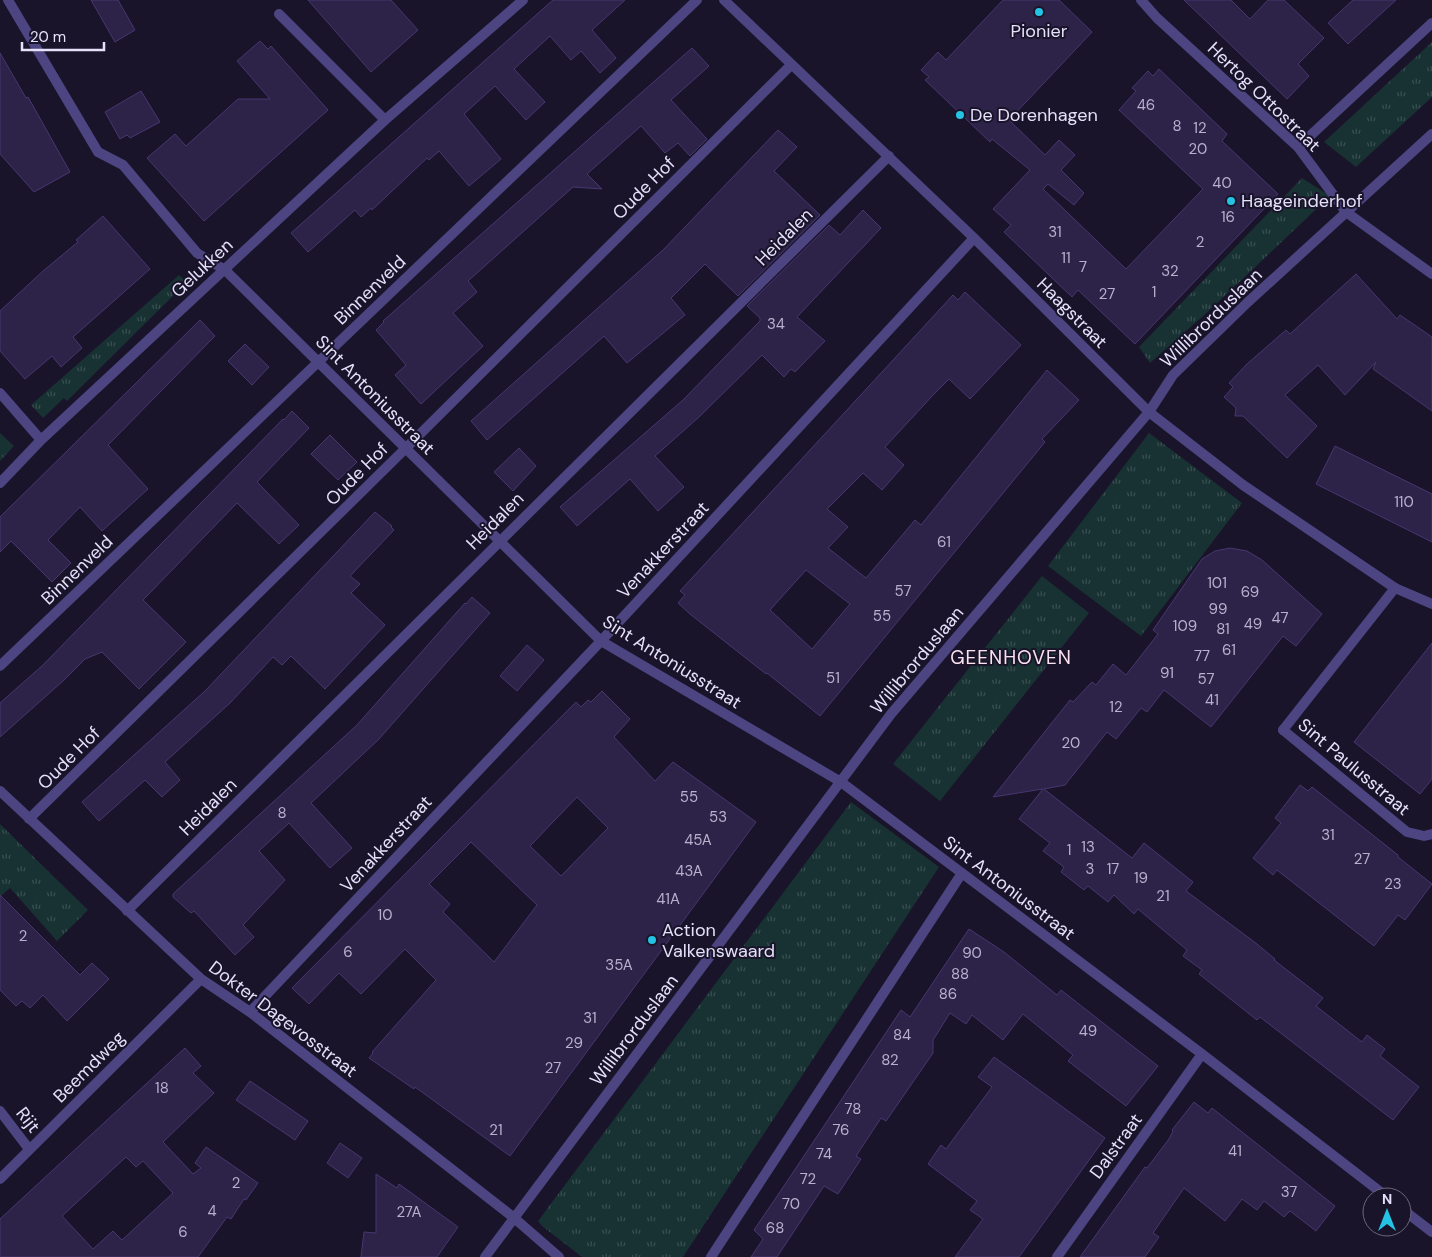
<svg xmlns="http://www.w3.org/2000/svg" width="1432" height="1257" font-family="'DM Sans',sans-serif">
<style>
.grass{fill:url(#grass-tufts)}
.building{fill:#2d2348;stroke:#473771;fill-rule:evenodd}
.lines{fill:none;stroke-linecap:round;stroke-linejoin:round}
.service{stroke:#4c4582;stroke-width:10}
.pedestrian{stroke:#4c4582;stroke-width:10}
.minor{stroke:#4c4582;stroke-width:10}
.poi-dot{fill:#24c3e4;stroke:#191429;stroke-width:2}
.labels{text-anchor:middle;stroke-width:4;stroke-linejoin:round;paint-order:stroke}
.number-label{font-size:15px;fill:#b7b1ce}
.poi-label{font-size:18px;fill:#e5e0fb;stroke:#191429;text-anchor:start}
.street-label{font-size:18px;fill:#e5e0fb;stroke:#191429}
.neighbourhood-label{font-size:19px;letter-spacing:1px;fill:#fbe2f0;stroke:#191429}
</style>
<defs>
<pattern id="grass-tufts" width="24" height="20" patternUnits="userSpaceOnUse" patternTransform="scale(1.25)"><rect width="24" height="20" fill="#183132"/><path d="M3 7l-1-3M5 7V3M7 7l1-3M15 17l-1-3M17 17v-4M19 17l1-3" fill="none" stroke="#394f51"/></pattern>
</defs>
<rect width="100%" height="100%" fill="#191429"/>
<path class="grass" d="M1432 42V97L1356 167 1324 142Z
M1302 178 1330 196 1212 308 1150 363 1139 347Z
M179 275 187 282 67 401 64 398 43 418 31 405Z
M0 433 14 446 0 461Z
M1149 433 1242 503 1141 636 1048 566Z
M1042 576 1089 613 940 801 893 764Z
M851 802 939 867 683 1257H582L542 1226 538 1221Z
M0 824 88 910 57 941 10 888 0 897Z"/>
<path class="building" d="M91 0H118L135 30 115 42Z
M308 0H391L418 30 371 72Z
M553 0H625L592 30 616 58 600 73 581 51 571 60 550 36 514 69 545 102 526 120 495 86 464 114 501 159 469 186 439 151 429 160 427 158 372 210 371 208 361 217 355 210 308 252 291 233Z
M1003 0H1059L1092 32 1009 120 1045 155 1059 140 1075 155 1061 170 1084 193 1074 205 1048 184 1043 189 1126 269 1203 189 1119 110 1136 91 1132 88 1148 71 1153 76 1159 69 1227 134 1222 141 1278 194 1135 344 1078 290 1072 297 1004 232 1011 225 993 209 1030 170 992 139 990 142 925 80 929 77 921 70 938 52 946 60Z
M1184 0H1231L1250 19 1268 0H1284L1324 38 1298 64 1309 76 1287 99Z
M1353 0H1396L1348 44 1328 23Z
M260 41 268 49 271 46 328 110 204 221 147 158 175 134 186 146 238 99H270L237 61Z
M692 48 709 66 671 100 707 139 690 156 678 143 665 153 641 126 587 174 602 189 573 187 468 281 477 292 453 313 483 346 421 404 395 375 406 365 376 330 384 322 383 321Z
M0 53 26 98 28 97 70 172 34 192 0 154Z
M141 91 160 122 130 138 127 135 120 139 105 112Z
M778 130 797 147 774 171 820 215 738 296 705 264 671 298 685 315 627 363 604 336 487 440 471 421 663 250Z
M863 210 881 228 797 317 825 341 795 372 791 369 784 377 762 355 699 417 655 456 684 487 658 511 630 479 577 526 560 507 683 400 760 321V318L747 306 829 225 840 235Z
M103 216 150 269 73 337 82 348 61 367 52 356 25 379 0 351V311L43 271 78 242 76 240Z
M1356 274 1397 319 1400 315 1432 337V411L1373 369 1376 362 1345 395 1318 365 1285 395 1317 426 1287 458 1243 416H1235L1236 408 1224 397 1233 387 1229 383 1247 364 1286 330 1290 334Z
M965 292 1021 345 970 399 949 379 934 394 885 447 904 465 882 490 863 473 827 509 848 527 828 548 866 578 915 520 921 525 1047 370 1079 400 1042 439 1045 442 820 716 767 673 766 674 690 614 678 603 685 595 680 591 953 295 958 300ZM806 570 850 604 812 649 770 610Z
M200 320 215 336 108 445 148 489 102 531 80 507 48 540 71 563 52 582 11 541 0 552V517Z
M245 344 269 367 252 385 228 361Z
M292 411 309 428 257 482 299 525 279 544 237 503 143 600 186 642 139 689 102 652 85 659 63 681 0 737V703L43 665 283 419 284 420Z
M330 435 357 462 338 480 311 454Z
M1335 446 1432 494V542L1316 484Z
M519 448 536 466 513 491 494 472Z
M375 512 392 526 391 527 394 530 350 576 360 584 351 593 385 625 325 689 291 656 282 665 273 657 230 703 165 762 180 780 162 797 145 780 99 821 82 802 205 691Z
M1230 548 1247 551 1262 560 1322 614 1296 646 1283 636 1211 727 1164 690 1147 712 1141 708 1116 739 1107 732 1065 785 1044 789 1132 858 1144 843 1193 882 1186 891 1257 944 1275 959 1274 960 1323 998 1316 1006 1362 1042 1367 1035 1385 1049 1380 1056 1419 1087 1393 1120 1260 1017 1257 1020 1199 974 1202 970 1183 956 1187 950 1138 909 1134 914 1114 895 1108 902 1088 886 1084 890 1061 872 1064 867 1043 851 1050 843 1019 819 1043 789 993 797 1070 700 1073 702 1092 682 1096 685 1113 664 1126 675 1158 634 1153 630 1202 559 1215 551Z
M472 597 490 613 379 739 311 803 352 848 330 868 289 823 259 851 285 880 243 925 254 937 235 955 194 911 191 913 173 897V894L357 725 465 603 466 604Z
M1432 643V779L1420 794 1354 742Z
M527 645 544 660 517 691 500 676Z
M602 691 630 719 614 737 655 781 673 762 756 822 510 1156 415 1087 414 1089 369 1058 373 1053 372 1052 436 980 405 949 361 994 339 973 309 1004 292 988 576 702 581 707 588 700 591 702ZM577 797 608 828 561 876 530 846ZM471 842 537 905 494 962 443 912 450 904 429 884Z
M1300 785 1308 791 1312 787 1398 855V857L1432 884 1405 920 1398 915 1374 946 1277 870 1273 875 1253 858 1281 823 1275 818Z
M0 895 80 975 92 963 109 979 67 1021 43 995 30 1008 22 1001 16 1006 0 990Z
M969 929 1004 952 1057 995 1061 990 1158 1066 1126 1106 1068 1061 1073 1055 1023 1014 1003 1040 972 1015 966 1024 950 1013 933 1040V1053L886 1121 881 1118 856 1156 861 1159 838 1194 824 1186 777 1257H751L763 1239 754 1230 788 1180 901 1010 910 1017Z
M185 1048 201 1066 193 1073 214 1093 163 1142 193 1174 201 1168 195 1163 206 1147 258 1183 246 1200 244 1199 231 1219 227 1217 198 1257H0V1219ZM126 1157 136 1167 143 1161 173 1193 122 1240 113 1231 93 1249 62 1216Z
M994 1057 1105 1138 1019 1257H955L983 1219 970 1210 977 1201 928 1164 941 1145 946 1149 992 1087 978 1077Z
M250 1081 308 1121 295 1140 236 1100Z
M1194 1102 1208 1113 1212 1108 1335 1206 1316 1231 1290 1211 1284 1217 1264 1201 1257 1210 1242 1199 1225 1221 1184 1188 1153 1233 1159 1237 1145 1257H1080L1145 1167 1147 1168 1169 1139 1173 1131 1172 1130Z
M340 1143 362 1158 348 1178 327 1163Z
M376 1174 397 1188 399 1184 458 1227 437 1257H361L364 1232 376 1233Z"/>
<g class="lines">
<path class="service" d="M1283 730 1395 588"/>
<path class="pedestrian" d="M8 0 98 152"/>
<path class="minor" d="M724 0 974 238 1149 412 1243 485 1395 588 1432 604
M1141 0 1157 18 1298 147 1346 212 1432 274
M279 14 385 120
M1298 147 1432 23
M98 152 123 165 197 253 225 270 601 641 841 782 1202 1054 1387 1197
M0 393 41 440
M0 483 41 440 385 120 523 0
M0 666 697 0
M1283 730 1407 832 1424 836 1432 834
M0 791 201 979 250 1012 513 1217 559 1257
M29 819 406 448 791 65
M127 911 889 156
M250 1012 601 641 974 238
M0 1111 29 1149
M0 1179 201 979
M1402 1209 1432 1232
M485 1257 891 714 1149 412 1173 375 1248 302 1432 134
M711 1257 962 873
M1057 1257 1202 1054"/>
</g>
<g class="poi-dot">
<circle cx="1039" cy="12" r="5"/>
<circle cx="960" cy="115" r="5"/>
<circle cx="1231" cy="201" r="5"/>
<circle cx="652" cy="940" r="5"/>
</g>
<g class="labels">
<g class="number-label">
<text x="1146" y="110">46</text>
<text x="1177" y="131">8</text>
<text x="1200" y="133">12</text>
<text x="1198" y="154">20</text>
<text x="1222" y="188">40</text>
<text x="1228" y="222">16</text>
<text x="1055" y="237">31</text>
<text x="1200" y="247">2</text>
<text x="1066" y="263">11</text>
<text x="1083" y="272">7</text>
<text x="1170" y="276">32</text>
<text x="1154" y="297">1</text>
<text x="1107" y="299">27</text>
<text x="776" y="329">34</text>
<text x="1404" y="507">110</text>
<text x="944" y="547">61</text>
<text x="1217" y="588">101</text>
<text x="903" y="596">57</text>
<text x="1250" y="597">69</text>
<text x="1218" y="614">99</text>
<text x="882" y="621">55</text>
<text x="1280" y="623">47</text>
<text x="1253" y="629">49</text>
<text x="1185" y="631">109</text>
<text x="1223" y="634">81</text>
<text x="1229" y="655">61</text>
<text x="1202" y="661">77</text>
<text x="1167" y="678">91</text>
<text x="833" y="683">51</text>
<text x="1206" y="684">57</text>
<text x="1212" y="705">41</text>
<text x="1116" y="712">12</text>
<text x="1071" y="748">20</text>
<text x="689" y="802">55</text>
<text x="282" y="818">8</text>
<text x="718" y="822">53</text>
<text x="1328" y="840">31</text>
<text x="698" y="845">45A</text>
<text x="1088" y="852">13</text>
<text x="1069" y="855">1</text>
<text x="1362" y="864">27</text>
<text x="1090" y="874">3</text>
<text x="1113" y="874">17</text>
<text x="689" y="876">43A</text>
<text x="1141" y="883">19</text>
<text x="1393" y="889">23</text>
<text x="1163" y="901">21</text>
<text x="668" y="904">41A</text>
<text x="385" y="920">10</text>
<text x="23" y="941">2</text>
<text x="348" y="957">6</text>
<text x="972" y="958">90</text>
<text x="619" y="970">35A</text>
<text x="960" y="979">88</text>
<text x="948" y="999">86</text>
<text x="590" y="1023">31</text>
<text x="1088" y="1036">49</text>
<text x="902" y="1040">84</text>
<text x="574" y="1048">29</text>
<text x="890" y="1065">82</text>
<text x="553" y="1073">27</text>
<text x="162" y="1093">18</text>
<text x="853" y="1114">78</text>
<text x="496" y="1135">21</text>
<text x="841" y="1135">76</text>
<text x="1235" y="1156">41</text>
<text x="824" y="1159">74</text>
<text x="808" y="1184">72</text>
<text x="236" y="1188">2</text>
<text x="1289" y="1197">37</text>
<text x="791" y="1209">70</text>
<text x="212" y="1216">4</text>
<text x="409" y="1217">27A</text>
<text x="775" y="1233">68</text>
<text x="183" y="1237">6</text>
</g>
<g class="poi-label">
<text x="1039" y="37" text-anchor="middle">Pionier</text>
<text x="970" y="121">De Dorenhagen</text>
<text x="1241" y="207">Haageinderhof</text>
<text x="662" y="936">Action<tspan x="662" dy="21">Valkenswaard</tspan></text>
</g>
<g class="street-label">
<text transform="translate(1264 97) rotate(44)" y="6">Hertog Ottostraat</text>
<text transform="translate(644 188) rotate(-45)" y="6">Oude Hof</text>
<text transform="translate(784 237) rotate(-45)" y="6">Heidalen</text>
<text transform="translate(202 268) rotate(-43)" y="6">Gelukken</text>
<text transform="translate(370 290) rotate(-44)" y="6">Binnenveld</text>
<text transform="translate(1072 313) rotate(45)" y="6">Haagstraat</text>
<text transform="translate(1211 318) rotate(-44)" y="6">Willibrorduslaan</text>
<text transform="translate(375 395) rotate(45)" y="6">Sint Antoniusstraat</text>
<text transform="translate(357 474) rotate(-45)" y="6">Oude Hof</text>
<text transform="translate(495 521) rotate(-45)" y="6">Heidalen</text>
<text transform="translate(663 550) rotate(-47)" y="6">Venakkerstraat</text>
<text transform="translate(77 570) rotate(-44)" y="6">Binnenveld</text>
<text transform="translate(917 660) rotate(-50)" y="6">Willibrorduslaan</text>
<text transform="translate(672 662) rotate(32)" y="6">Sint Antoniusstraat</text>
<text transform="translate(69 758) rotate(-45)" y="6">Oude Hof</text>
<text transform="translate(1354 767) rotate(40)" y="6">Sint Paulusstraat</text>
<text transform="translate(208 807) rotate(-45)" y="6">Heidalen</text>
<text transform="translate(386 844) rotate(-47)" y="6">Venakkerstraat</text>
<text transform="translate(1009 888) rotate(37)" y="6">Sint Antoniusstraat</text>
<text transform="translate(283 1019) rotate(37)" y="6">Dokter Dagevosstraat</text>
<text transform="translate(634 1030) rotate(-53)" y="6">Willibrorduslaan</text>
<text transform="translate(89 1067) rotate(-45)" y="6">Beemdweg</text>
<text transform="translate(28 1120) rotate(52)" y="6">Rijt</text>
<text transform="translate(1116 1146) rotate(-54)" y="6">Dalstraat</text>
</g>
<g class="neighbourhood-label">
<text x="1011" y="664">GEENHOVEN</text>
</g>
</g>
<g transform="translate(1387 1212)"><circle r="24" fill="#191429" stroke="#6b667d"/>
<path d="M0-4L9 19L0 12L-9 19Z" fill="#24c3e4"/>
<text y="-8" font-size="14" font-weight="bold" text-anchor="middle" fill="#e5e0fb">N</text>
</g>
<path d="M22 42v8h82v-8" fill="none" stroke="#e5e0fb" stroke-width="2.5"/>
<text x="30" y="42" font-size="15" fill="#e5e0fb" stroke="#191429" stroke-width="4" paint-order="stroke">20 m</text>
</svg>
